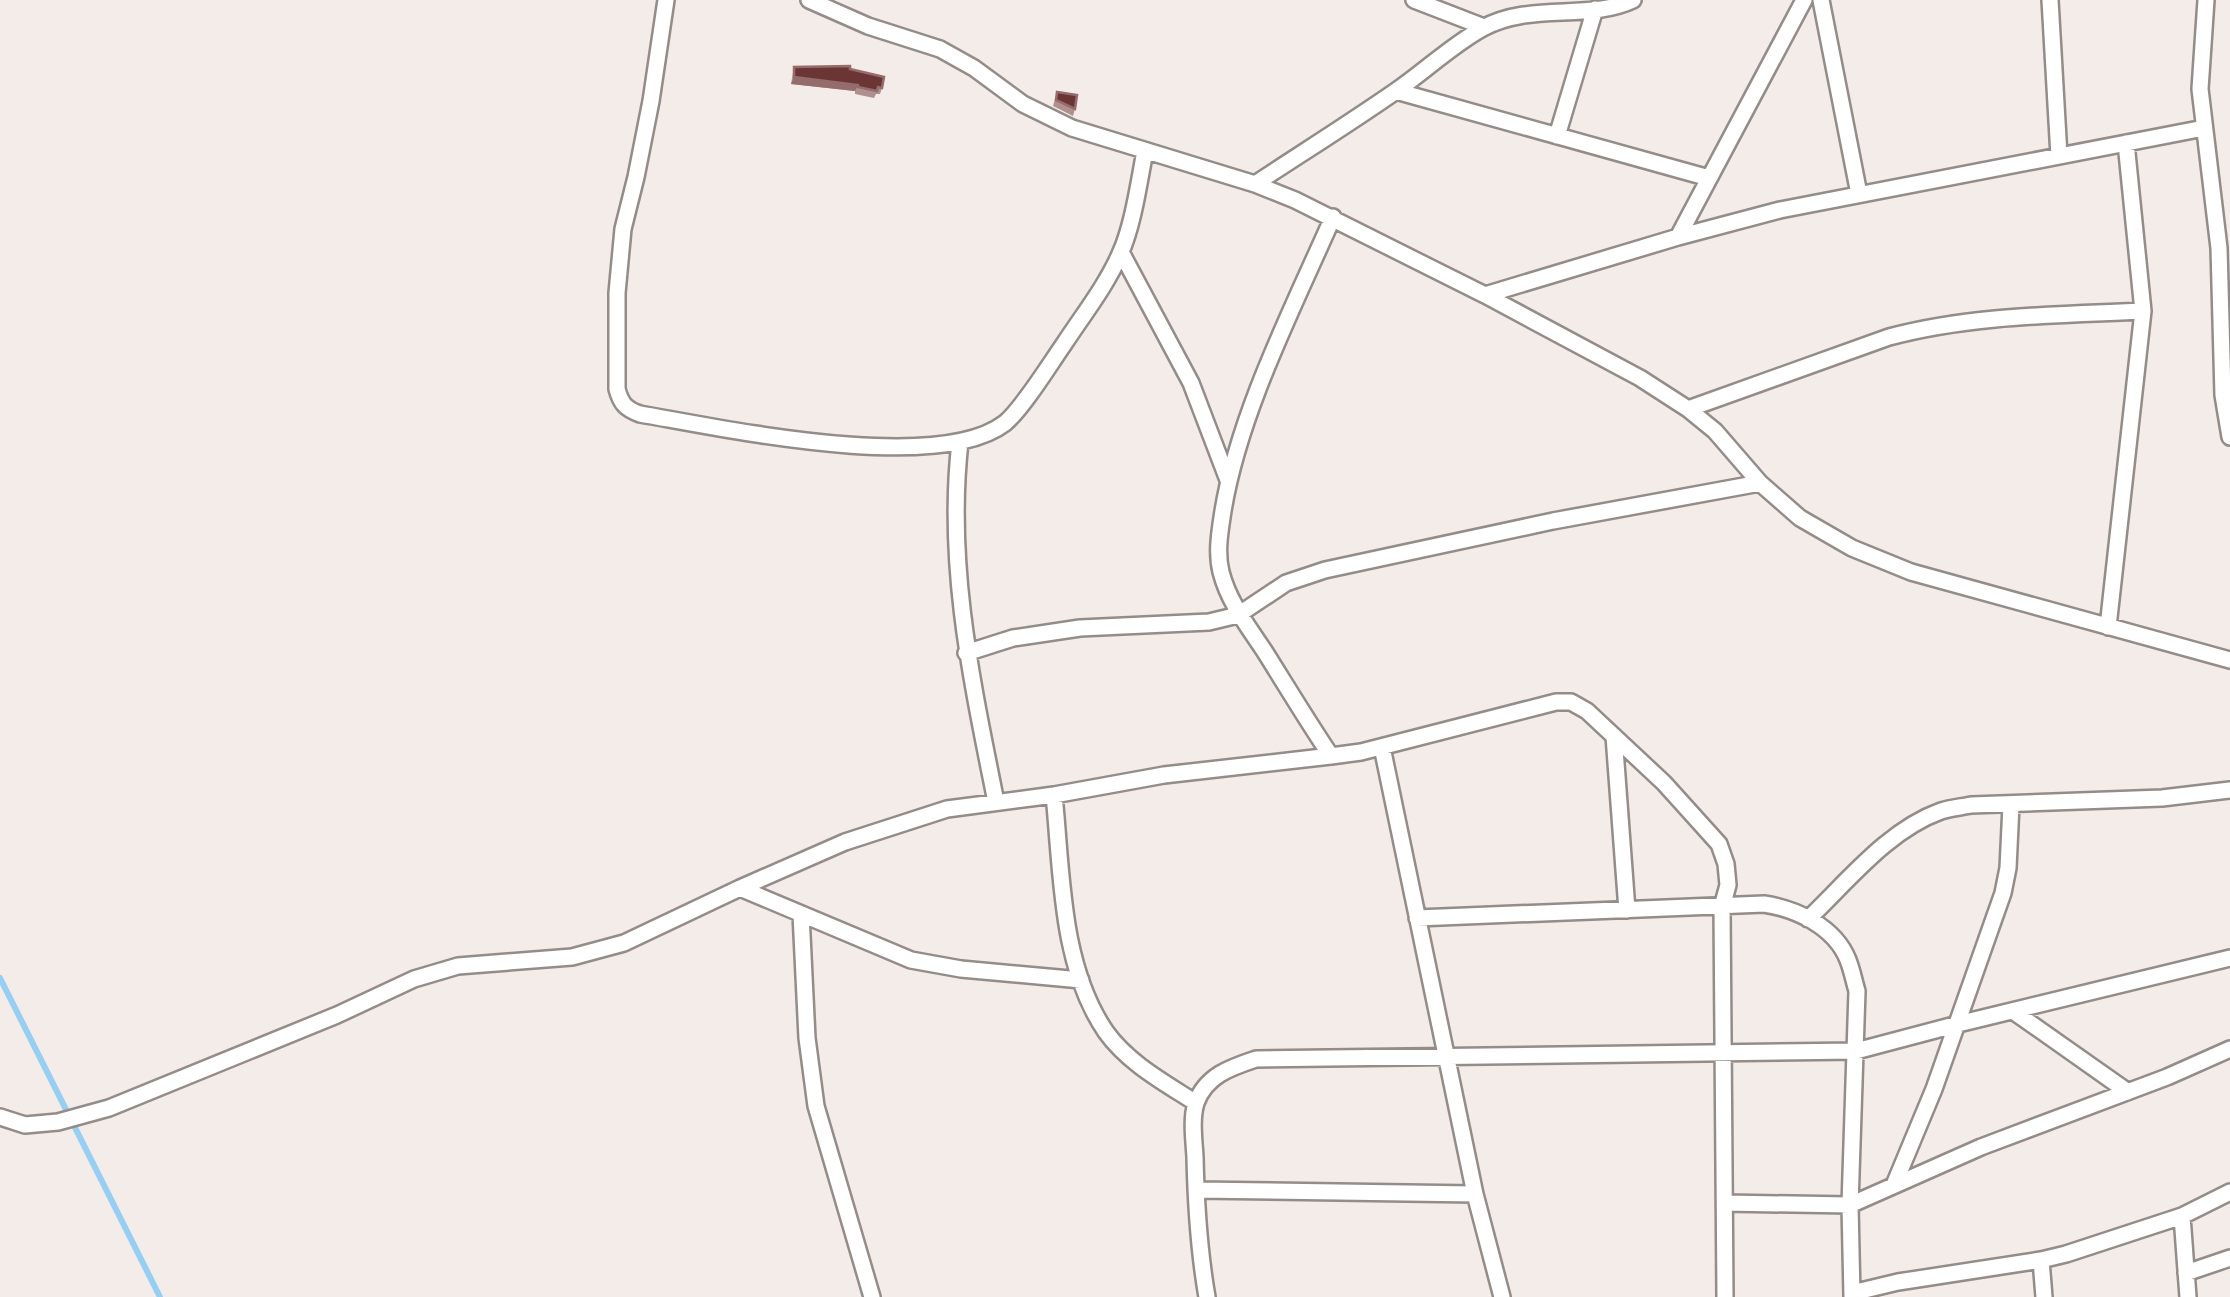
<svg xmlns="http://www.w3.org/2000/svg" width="2230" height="1297" font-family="Lato,sans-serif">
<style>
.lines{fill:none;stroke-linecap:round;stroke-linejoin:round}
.stream{stroke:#96cef4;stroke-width:6}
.street-casing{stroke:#938c89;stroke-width:20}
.street{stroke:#fff;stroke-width:15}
.wall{fill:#b0908e}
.shaded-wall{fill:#946c6b}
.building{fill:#6c3535;stroke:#946c6b;stroke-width:2.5}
</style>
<rect width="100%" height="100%" fill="#f3ece8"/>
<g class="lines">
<path class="stream" d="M0 978 160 1297"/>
<g class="street-casing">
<path id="street" d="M666 0 651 101 636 177 623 229 617 293V389C621 404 626 409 640 414 722 428 938 475 1005 423 1023 408 1050 364 1064 344 1083 315 1106 286 1120 254 1133 226 1139 182 1145 151
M809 0 868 26 940 49 974 68 1023 104 1072 128 1255 184 1295 200 1485 295 1640 378 1688 409 1715 431 1760 483 1800 518 1852 548 1911 572 2230 660
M1414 0 1484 27
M1821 0 1859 194
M2050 0 2059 156
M2206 0 2200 89 2219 248 2223 395 2230 437
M1396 91 1709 178
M1557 136 1595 9
M1255 184C1302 153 1350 123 1396 91 1425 71 1452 45 1483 28 1530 2 1589 21 1633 0
M1333 217C1293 308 1239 413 1223 511 1220 531 1216 552 1221 572 1229 603 1248 626 1265 652 1287 687 1308 722 1331 756L1361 752 1556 702H1571L1587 711 1664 783 1719 844 1726 864 1728 885 1722 907C1722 1037 1725 1167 1725 1297
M1678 237 1804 0
M1121 252 1191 383 1228 480
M1485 295 1678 237 1780 210 2204 128
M1688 409 1889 337C1971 315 2058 315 2143 311
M960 442C946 565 972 682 996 802
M2108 627 2143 311 2126 143
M966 653 1013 638 1080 628 1209 622 1238 615 1286 583 1325 570 1553 521 1760 483
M1614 736 1627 910
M1382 747 1475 1194 1502 1297
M1054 795C1062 872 1060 965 1106 1032 1128 1063 1165 1083 1196 1103
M740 888 911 960 961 969 1081 980
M801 914 807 1038 816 1106 872 1297
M1417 918 1764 904C1797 909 1835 927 1848 960 1852 970 1854 981 1857 991L1850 1205 1852 1297
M1808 919C1848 881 1888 830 1941 811 1950 808 1961 807 1971 805L2162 798 2230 790
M2013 1011 2128 1092
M0 1117 25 1125 58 1122 109 1108 337 1015 414 979 458 966 572 957 624 943 740 888 845 842 947 809 1054 795 1164 775 1331 756
M1894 1185 1934 1089 2003 893 2008 868 2011 805
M1196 1190 1475 1194
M1725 1203 1850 1205 1981 1147 2167 1077 2230 1049
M2182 1216 2188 1297
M2041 1260 2044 1297
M2186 1273 2230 1258
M1852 1293 1898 1282 2041 1260 2066 1254 2182 1216 2230 1192
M1207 1297C1199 1251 1196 1204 1195 1157 1194 1140 1191 1119 1196 1103 1206 1075 1232 1067 1256 1059L1856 1051 1958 1024 2230 958"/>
</g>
<use href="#street" class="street"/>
</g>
<path class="wall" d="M794 67 850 69 882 88 880 94H876L874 98 855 94V91L791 84Z
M1057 92 1075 109 1073 116 1053 106Z"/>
<path class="shaded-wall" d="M794 77 858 85 855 91 791 84Z"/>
<path class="building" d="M850 66V69L884 77 882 88 878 87 877 91 858 87V85L794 77V67Z
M1057 92 1077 95 1075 109 1056 100Z"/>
</svg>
